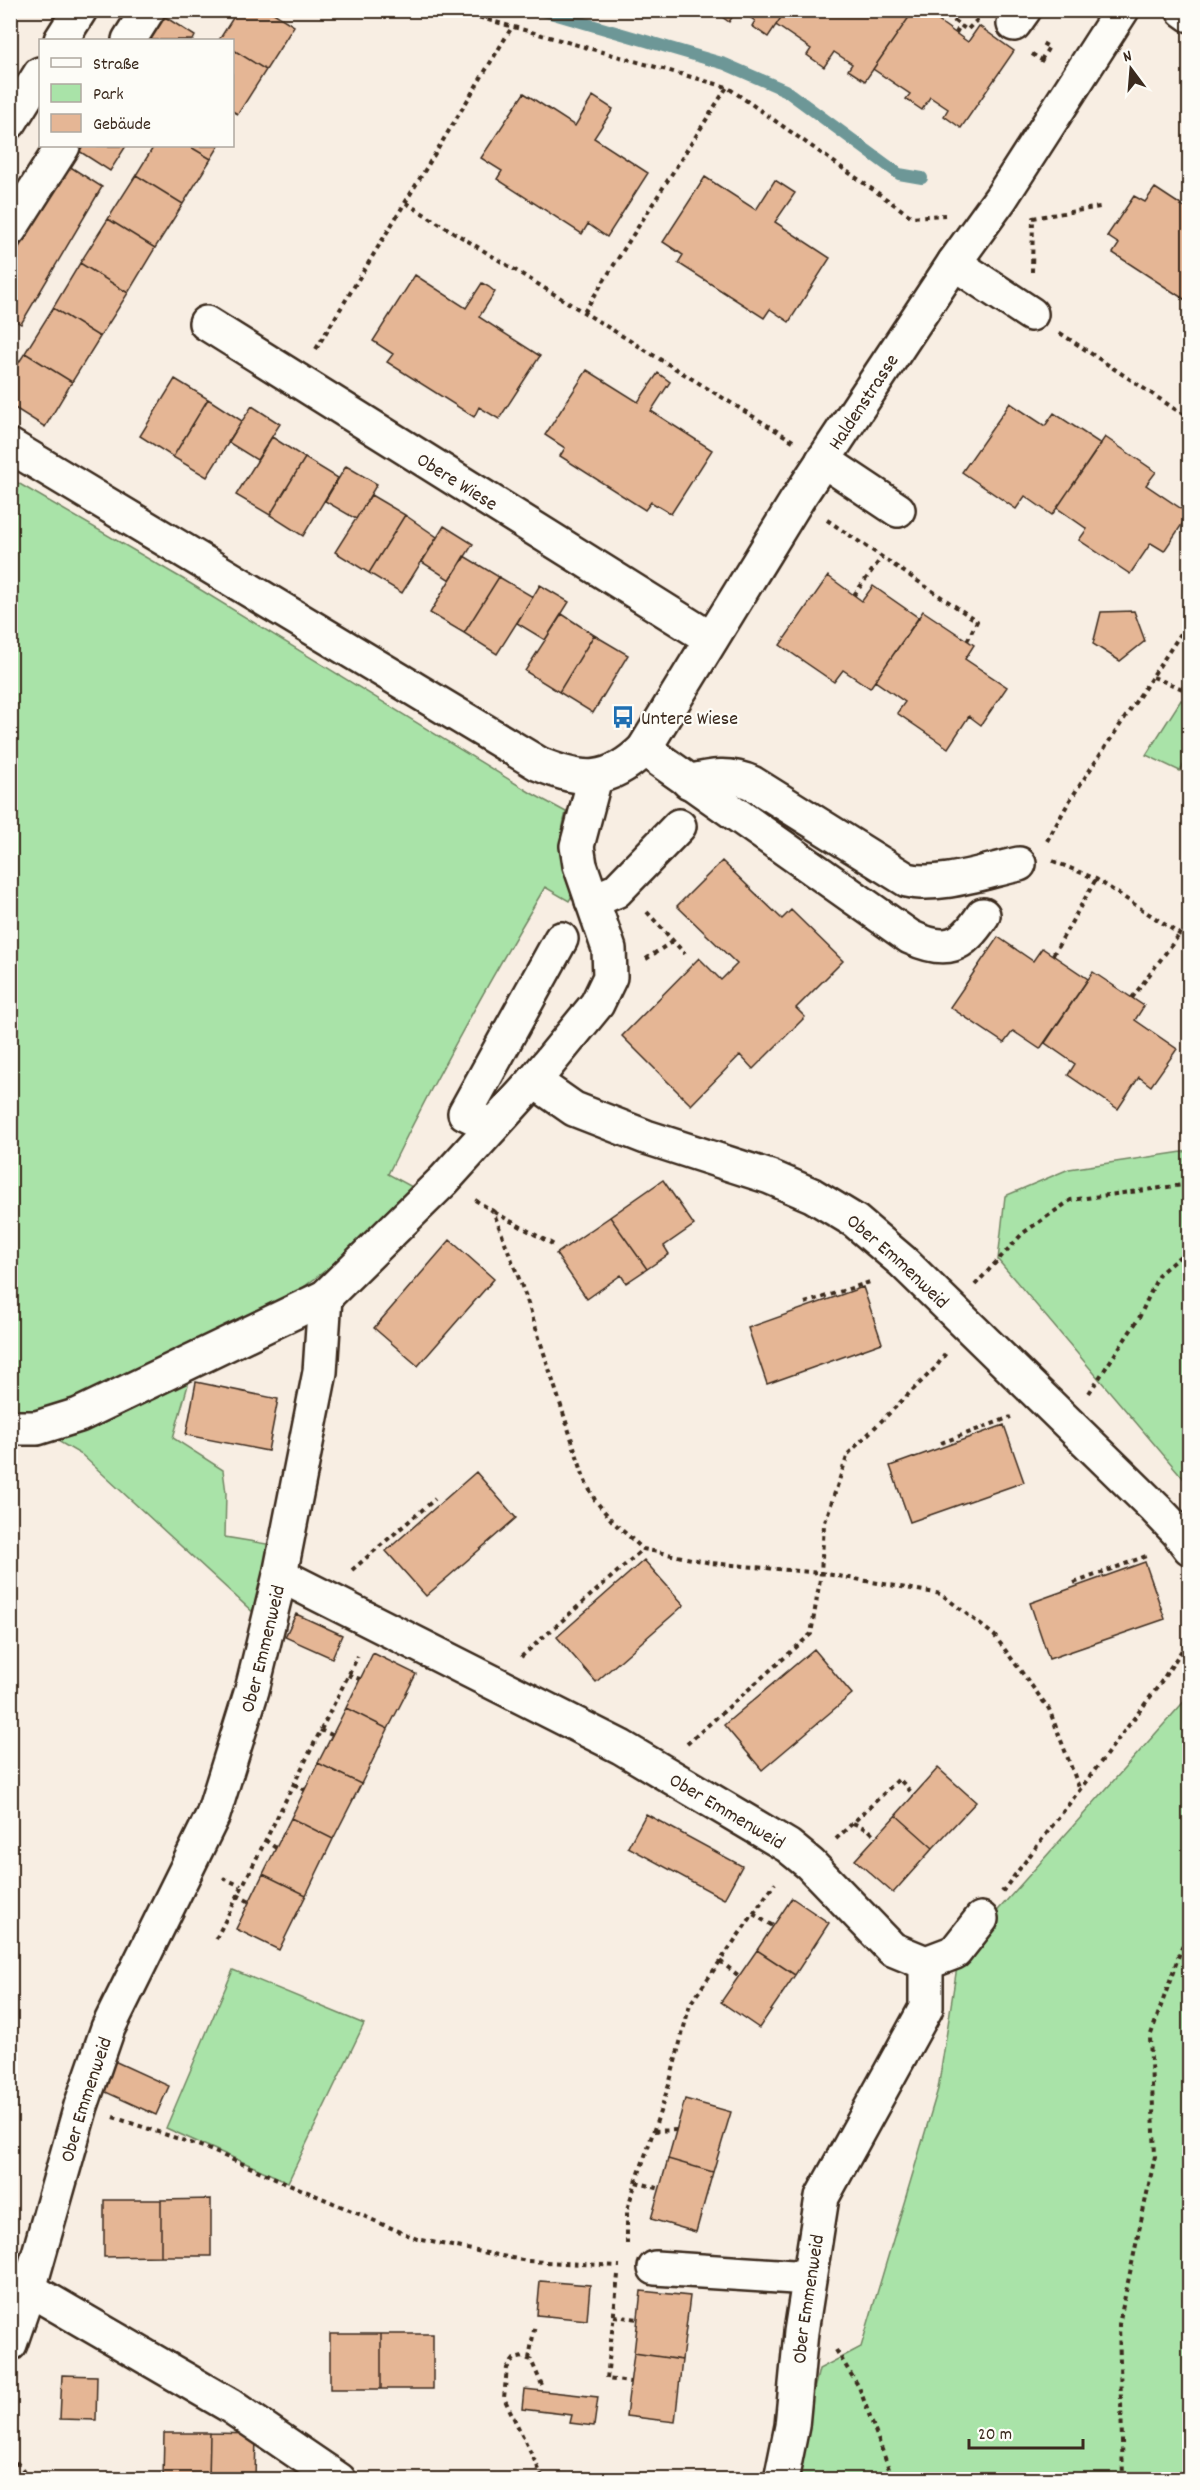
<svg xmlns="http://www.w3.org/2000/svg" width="1200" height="2490" font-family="Dekko,sans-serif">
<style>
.green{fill:#a9e3a8;stroke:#728663;stroke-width:1.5}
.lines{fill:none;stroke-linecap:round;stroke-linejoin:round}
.stream{stroke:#6d9797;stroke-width:12}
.building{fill:#e5b695;stroke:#3b2a1e;stroke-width:1.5}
.minor-casing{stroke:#3b2a1e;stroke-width:38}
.path{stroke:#3b2a1e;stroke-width:4;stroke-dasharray:4.5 4.5;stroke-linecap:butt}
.minor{stroke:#fdfcf7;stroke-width:33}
.labels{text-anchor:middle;stroke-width:4.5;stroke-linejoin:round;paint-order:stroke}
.street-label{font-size:20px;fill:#3b2a1e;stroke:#fdfcf7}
.poi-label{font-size:20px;fill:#3b2a1e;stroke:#fdfcf7;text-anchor:start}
</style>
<rect width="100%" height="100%" fill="#f8eee3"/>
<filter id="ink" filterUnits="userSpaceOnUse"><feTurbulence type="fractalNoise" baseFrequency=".0167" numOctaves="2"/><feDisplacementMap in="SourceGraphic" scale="12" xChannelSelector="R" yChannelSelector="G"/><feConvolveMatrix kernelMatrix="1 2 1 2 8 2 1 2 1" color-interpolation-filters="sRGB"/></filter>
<g filter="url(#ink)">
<path class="green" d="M11 479 183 579 531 793 566 812C557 846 561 864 572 896L569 901 545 887C489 981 436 1076 388 1174L414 1188V1192L326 1270 288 1299 219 1329 59 1414 11 1417Z
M1181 700 1189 705V756L1180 771 1146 755Z
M1189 1151H1190L1189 1485 998 1260 1005 1196 1069 1169Z
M193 1367 173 1438 223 1470 226 1493 225 1537 273 1545 256 1615 82 1455 51 1437Z
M1189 1696V2479L792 2480 819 2369 861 2347 938 2089 959 1954Z
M233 1970 364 2024 288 2182 166 2128Z"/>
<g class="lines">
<path class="stream" d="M540 10 725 64 785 90 899 174 922 178"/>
</g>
<path class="building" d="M238 10H269L294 26 266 70 232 49V40H219Z
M720 10H737L729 22 718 14Z
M740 10H786L768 37 752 26 755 21Z
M786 10H914L865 81 848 70 852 64 834 52 824 67 807 55 811 49 776 25Z
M914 10H923L968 42 979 26 1014 51 961 128 944 116 948 109 930 97 922 110 906 99 910 94 873 69Z
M162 15 195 36 193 40H146Z
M232 49 266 70 238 114 232 111Z
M524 93 575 126 593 96 613 109 594 138 648 173 607 237 588 224 582 234 497 179 502 171 481 158Z
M83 146H126L110 171 79 151Z
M154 146H189L211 159 183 204 136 175Z
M189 146H219L211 159Z
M69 166 102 187 21 324 10 318V262Z
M136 175 183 204 155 248 108 219Z
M705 177 756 210 775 180 795 193 775 222 830 258 789 322 770 309 764 318 678 263 683 255 663 242Z
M1155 188 1190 211V303L1113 253 1119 244 1107 236 1134 196 1145 202Z
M108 219 155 248 128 293 80 263Z
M80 263 128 293 100 337 53 308Z
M415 275 466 308 482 283 489 287 495 292 479 317 540 356 499 419 479 407 474 417 387 362 393 354 373 341Z
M53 308 100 337 72 382 25 353Z
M25 353 72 382 45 427 10 405V376Z
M587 370 638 402 658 373 670 382 651 411 712 450 671 514 651 502 645 510 560 456 565 448 545 435Z
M175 379 208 399 173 457 140 436Z
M208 399 242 421 207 477 173 457Z
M1010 403 1045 426 1054 413 1101 444 1052 515 1025 496 1016 509 962 472Z
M252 406 280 424 257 460 228 442Z
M272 437 305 458 270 515 236 495Z
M1105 437 1156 472 1146 485 1189 514 1164 551 1151 543 1130 574 1079 540 1087 529 1057 508Z
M305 458 338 478 303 536 270 515Z
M346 466 377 484 356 519 325 501Z
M371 495 405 515 369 573 335 552Z
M405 515 437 537 402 593 369 573Z
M444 526 473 544 450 580 422 562Z
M464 556 499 577 464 633 430 613Z
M828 576 862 601 873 586 919 618 870 688 843 670 834 682 780 645Z
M499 577 533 597 497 654 464 633Z
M540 585 569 602 545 640 517 623Z
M923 611 974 645 965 659 1007 687 981 725 969 716 948 748 897 713 905 702 875 681Z
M1134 611 1145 641 1120 661 1093 644 1101 612Z
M562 614 594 635 559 692 525 671Z
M594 635 628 655 593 713 559 692Z
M722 861 782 919 791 910 843 961 796 1008 805 1017 753 1069 740 1055 691 1105 622 1036 699 958 721 980 737 964 677 906Z
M998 937 1033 961 1042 948 1088 979 1040 1049 1013 1031 1004 1043 950 1007Z
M1093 972 1144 1006 1135 1020 1177 1049 1151 1086 1139 1077 1118 1109 1068 1075 1075 1064 1045 1043Z
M663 1180 694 1225 664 1246 669 1254 647 1269 610 1217Z
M610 1217 647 1269 626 1283 621 1275 587 1299 556 1254Z
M450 1240 494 1279 418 1366 374 1328Z
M863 1287 882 1343 767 1384 748 1328Z
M196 1382 278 1399 268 1451 186 1435Z
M1004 1425 1024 1482 910 1522 890 1466Z
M476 1472 516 1518 426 1596 386 1551Z
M644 1560 684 1605 596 1682 557 1637Z
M1145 1562 1165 1619 1049 1659 1030 1603Z
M296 1614 342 1635 332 1658 285 1637Z
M814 1649 852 1694 762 1770 724 1725Z
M373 1653 416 1674 388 1729 346 1708Z
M346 1708 388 1729 361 1784 318 1763Z
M318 1763 361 1784 333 1839 291 1818Z
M938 1768 976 1802 933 1848 896 1815Z
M646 1814 742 1866 724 1899 628 1847Z
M896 1815 933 1848 893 1893 855 1860Z
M291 1818 333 1839 306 1895 263 1874Z
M263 1874 306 1895 279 1950 236 1929Z
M792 1898 829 1923 795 1975 757 1950Z
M757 1950 795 1975 759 2028 721 2002Z
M112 2060 169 2086 156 2115 99 2089Z
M685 2099 731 2112 713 2172 668 2159Z
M668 2159 713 2172 696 2232 651 2219Z
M211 2199V2256H161V2200Z
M104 2200H161V2256L104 2257Z
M540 2281 590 2285 587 2320 537 2315Z
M641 2291 690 2296 682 2360 634 2353Z
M330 2334H381V2389H330Z
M381 2334H433V2389H381Z
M634 2353 682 2360 675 2422 626 2416Z
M62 2375 97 2376 96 2420 60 2419Z
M524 2389 598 2397 594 2426 570 2423 572 2415 522 2409Z
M164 2433H210L209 2480H163Z
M210 2433 256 2434 255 2480H209Z"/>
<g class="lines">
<g class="minor-casing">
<g id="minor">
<path d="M1183 10 1190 15"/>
<path d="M1014 24 1024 10"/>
<path d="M61 40 80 10"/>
<path d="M129 40 148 10"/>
<path d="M10 122 40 74"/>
<path d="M10 229 63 146"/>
<path d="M954 263 1031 314"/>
<path id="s1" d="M206 323 711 639"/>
<path id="s2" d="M10 446 539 764C583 782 608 784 644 749L797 500 954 263 1001 198 1122 10"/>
<path d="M823 460 898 510"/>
<path d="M644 749 910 937C947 954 962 947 983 915"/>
<path d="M689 782C711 776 730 773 752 783L907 880C939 888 986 871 1019 864"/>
<path d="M592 901 616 891 679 826"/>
<path id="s3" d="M534 1081 574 1109 646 1137 770 1177 812 1195 855 1221 902 1261 1156 1509 1178 1532 1190 1548"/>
<path d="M492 1126 465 1113 561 939"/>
<path d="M10 1428H37L79 1415 325 1297 444 1180 534 1081 597 1004 610 977 609 949 580 865 577 846 595 778"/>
<path id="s4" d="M280 1575 621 1747 788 1846 810 1864 892 1949 926 1963 955 1952 981 1919"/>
<path d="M655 2268 809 2278"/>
<path d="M29 2289 229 2405 339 2480"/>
<path id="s5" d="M10 2344 29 2289 81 2106 108 2028 213 1815 252 1690 280 1575 320 1372 325 1297"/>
<path id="s6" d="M781 2480 792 2426 801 2332 822 2197 926 2008V1963"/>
</g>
</g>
<path class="path" d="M453 10 727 87 912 217 945 215
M939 10 967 30 979 18
M485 19 491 10
M956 33 960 26
M1032 54 1046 63
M1041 60 1049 47 1042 43
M406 203 793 441
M1032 272 1033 218 1100 207
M584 312 727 87
M1060 333 1190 419
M316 349 512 27
M827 520 977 621 967 641
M854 595 882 557
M1153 677 1190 692
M1047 841 1070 800 1190 620
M1053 861 1096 879 1190 941
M647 912 685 954
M1053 955 1096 879
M646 959 673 941
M1132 998 1179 935
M475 1200 493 1211 526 1297 585 1481 595 1500 613 1522 643 1549 711 1563 821 1573 941 1594 994 1635 1049 1709 1080 1790
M494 1212 556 1246
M975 1285 1023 1233 1071 1200 1190 1184
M805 1303 870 1282
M1089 1393 1139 1318 1159 1274 1190 1248
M941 1443 1011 1417
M352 1570 435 1499
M1074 1583 1149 1555
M521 1657 643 1549
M348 1675 360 1679
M320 1730 332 1735
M687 1744 811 1634 821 1573 824 1525 848 1454 936 1367 946 1353
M294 1784 305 1790
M853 1823 869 1830 876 1837
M836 1839 899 1779 914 1795
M265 1840 276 1848
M223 1878 241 1886
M1002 1892 1157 1688 1182 1650 1190 1633
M237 1895 250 1902
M753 1914 773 1926
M216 1939 358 1656
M720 1961 739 1976
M113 2117 203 2147 417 2239 527 2261 620 2266
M654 2131 676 2130
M636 2182 660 2189
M627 2244V2209L669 2085 690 2004 775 1883
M618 2275 607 2379 630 2382
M614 2316 638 2319
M836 2350 859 2387 893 2480
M529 2359 535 2324
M542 2385 531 2360 523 2357 514 2359 507 2368 504 2398 544 2480
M10 2455 32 2480
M1123 2480 1119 2324 1155 2156 1150 2037 1190 1924"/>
<use href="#minor" class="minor"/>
</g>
</g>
<defs>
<g id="bus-bare" transform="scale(1.8)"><path d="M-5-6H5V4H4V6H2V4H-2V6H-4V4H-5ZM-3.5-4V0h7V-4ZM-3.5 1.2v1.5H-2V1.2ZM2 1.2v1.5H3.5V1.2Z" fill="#1f6fb2" stroke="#fdfcf7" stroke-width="2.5" paint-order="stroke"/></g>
</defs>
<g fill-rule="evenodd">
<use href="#bus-bare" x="623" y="717"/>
</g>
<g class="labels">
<g class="street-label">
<text dy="7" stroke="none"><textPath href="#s2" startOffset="1143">Haldenstrasse</textPath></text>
<text dy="7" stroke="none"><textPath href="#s1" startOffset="297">Obere Wiese</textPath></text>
<text dy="7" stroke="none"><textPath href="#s3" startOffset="411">Ober Emmenweid</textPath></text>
<text dy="7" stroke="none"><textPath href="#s5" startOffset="742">Ober Emmenweid</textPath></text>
<text dy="7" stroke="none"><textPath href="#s4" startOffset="506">Ober Emmenweid</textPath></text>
<text dy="7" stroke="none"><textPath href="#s5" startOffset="256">Ober Emmenweid</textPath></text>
<text dy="7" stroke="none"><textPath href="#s6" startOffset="183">Ober Emmenweid</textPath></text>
</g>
<g class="poi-label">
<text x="641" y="724">Untere Wiese</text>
</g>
</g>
<rect width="1200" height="2490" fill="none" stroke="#fdfcf7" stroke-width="36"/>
<rect x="18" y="18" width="1164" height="2454" fill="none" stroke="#3b2a1e" stroke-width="2" filter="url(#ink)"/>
<rect x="39" y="39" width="195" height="108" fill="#fdfcf7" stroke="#afa8a0" stroke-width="1.5"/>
<rect x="51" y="58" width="30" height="9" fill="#fdfcf7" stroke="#afa8a0" stroke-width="1.5"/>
<text x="93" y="69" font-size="18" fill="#3b2a1e">Straße</text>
<rect x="51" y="84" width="30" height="18" fill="#a9e3a8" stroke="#afa8a0" stroke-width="1.5"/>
<text x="93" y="99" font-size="18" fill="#3b2a1e">Park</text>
<rect x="51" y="114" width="30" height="18" fill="#e5b695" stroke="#afa8a0" stroke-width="1.5"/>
<text x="93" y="129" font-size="18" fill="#3b2a1e">Gebäude</text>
<g transform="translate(1131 69) rotate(344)" stroke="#fdfcf7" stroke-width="4.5" paint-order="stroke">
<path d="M0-4.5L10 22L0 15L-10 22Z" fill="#3b2a1e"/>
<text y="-9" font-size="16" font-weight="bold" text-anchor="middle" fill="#3b2a1e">N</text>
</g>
<path d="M969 2439v9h114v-9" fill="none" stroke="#3b2a1e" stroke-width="3"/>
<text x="978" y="2439" font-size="18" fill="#3b2a1e" stroke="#fdfcf7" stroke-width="4.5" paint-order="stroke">20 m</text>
</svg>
